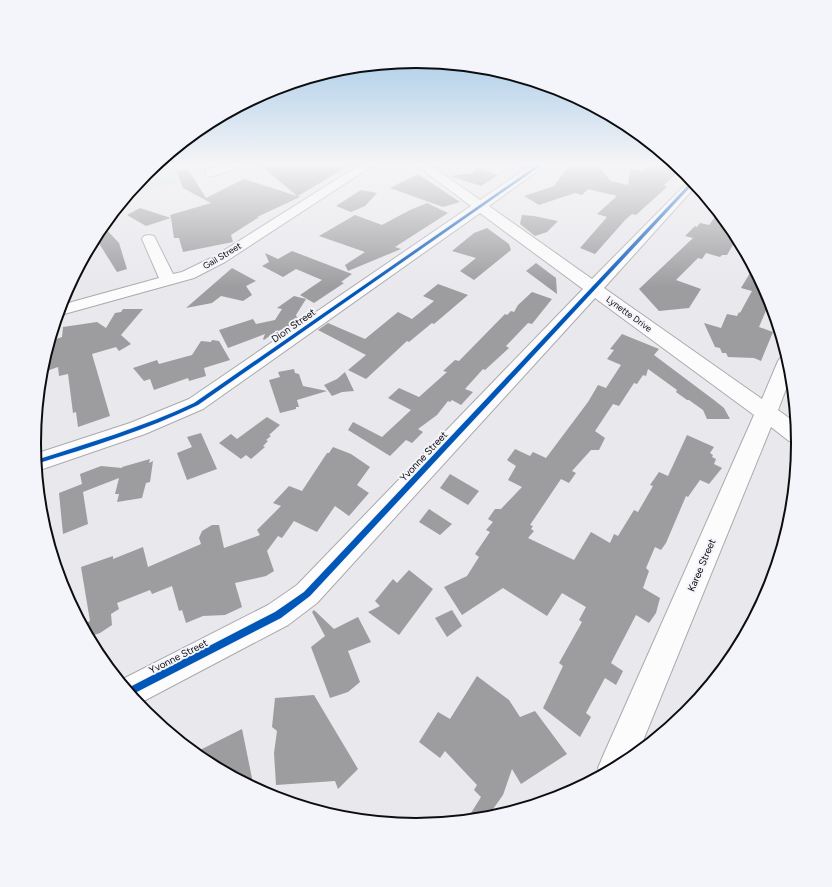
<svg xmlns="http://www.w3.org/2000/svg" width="832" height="887" font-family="Figtree,sans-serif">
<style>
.green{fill:#d0e5d8}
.building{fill:#9d9da0}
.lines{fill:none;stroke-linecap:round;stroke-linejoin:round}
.minor-casing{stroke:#aaaaae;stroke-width:2}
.minor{fill:#fcfcfc;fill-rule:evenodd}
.cycleway-casing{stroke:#f4f4fb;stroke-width:2}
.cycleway{fill:#0057b8;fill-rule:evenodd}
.labels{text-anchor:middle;stroke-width:4;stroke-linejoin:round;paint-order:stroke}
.far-street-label{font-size:9px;fill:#0d0d0f;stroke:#f4f4fb}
.street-label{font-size:10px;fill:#0d0d0f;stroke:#f4f4fb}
.rim{fill:none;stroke:#0d0d0f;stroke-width:2}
</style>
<rect width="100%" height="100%" fill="#e8e8ed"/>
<path class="green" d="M157 164H171L181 182 129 194 146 173Z"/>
<path class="building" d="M259 164H352L298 196 300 197 257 217H259L231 235 233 242 183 252 179 238H174L171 218 146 226 127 215 140 208 171 218 170 215 211 203 183 188 176 171 188 169 206 198 244 179 297 196Z
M570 164 597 165 611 181 628 185 630 169 644 171 650 164 663 166 665 164H675L681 169 664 185 667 187 636 215 632 214 626 219 595 254 580 248 607 217 597 214 617 196 588 189 582 195 575 193 539 205 524 196 554 186Z
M477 168 498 175 481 186 450 176 472 173Z
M418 174 460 202 443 207 390 188Z
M361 190 377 193 365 206 351 212 336 206Z
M427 203 448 213 395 247 401 249 348 271 345 265 365 252 319 236 355 215 382 225 410 210Z
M718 213 737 238 727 255H722L720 257 706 253 702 259 698 258 676 280 701 289 689 308 659 311 639 289 693 238 685 236 695 226 697 227 700 223 709 225Z
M522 215 534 216 558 221 547 232 535 236 520 224Z
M103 226 119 243 127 269 117 272 95 237Z
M487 228 509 244 511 250 474 280 460 271 476 258 452 251 474 233Z
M292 251 352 274 341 282 344 283 314 303 300 295 322 280 296 269 283 277 262 266 269 262 265 253 278 259Z
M536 263 556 278 557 294 526 271Z
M232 268 256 281 246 286 252 295 243 301 221 296 212 303 186 308Z
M753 268 770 301 759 327 773 332 761 361 754 358 728 357 726 353H722L720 348 715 347 704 323 721 328 727 314 737 316 739 312 740 313 752 291 741 288Z
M438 284 468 295 434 324 432 323 409 342 407 341 366 379 348 370 366 355 318 330 328 323 365 339 398 312 412 319 434 301 423 296Z
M532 292 552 299 532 324 528 323 506 346 509 348 485 370 483 369 465 389 473 392 461 405 452 400 450 402 448 401 437 415 418 429 423 432 412 443 406 440 390 456 348 430 353 422 382 437 411 410 388 398 399 388 419 397 447 372 443 371 455 360 459 361 505 314 507 315 511 311 514 312 518 305Z
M294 296 306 299 296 315 299 322 292 327 275 332 264 340 263 339 265 334 228 348 219 330 253 319 256 324 275 320 282 309 277 308Z
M123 309H143L121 335 131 344 119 351 116 347 92 354 110 416 78 427 76 412 73 413 68 374 59 376 58 367 41 373 50 341 62 337 63 327 97 322 106 328 115 313 121 312Z
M622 334 659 349 654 355 714 400 724 408 730 419H707L703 410 689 400H687L676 392 677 390 648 369 646 376 643 375 637 384 634 383 619 406 613 404 595 431 605 438 599 450H591L572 471 576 473 569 483 561 479 530 525 533 526 531 529 534 531 528 538 574 560 591 532 610 543 614 534 618 536 634 510 638 512 653 486 650 485 659 472 668 476 687 435 714 447 710 453 713 455 712 457 716 459 714 464 722 468 709 484 700 480 688 497 686 496 666 543 661 550 655 547 646 568 649 571 643 588 660 598 656 613 649 623 636 615 611 663 623 671 616 685 605 678 586 713 591 717 580 737 543 708 563 666 559 663 582 622 579 620 586 607 562 593 547 616 503 588 462 615 444 587 467 576 479 557 475 554 490 532 486 530 493 522 488 519 495 509H501L522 487 508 480 516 466 507 460 515 449 530 456 533 452 546 458 588 402 598 385 606 388 621 365 607 359 614 350 610 349Z
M212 340 219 341 230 360 204 368 206 376 189 381 188 378 154 390 150 379 144 381 133 368 157 360 159 364 192 355 201 341 211 342Z
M294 369 295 373 299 374 303 386 327 391 297 400 299 407H296V409L280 413 269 380 280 377 278 372Z
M345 372 354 391 342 392 332 396 324 385 337 379Z
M267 417 280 425 269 435 271 436 266 440 268 441 263 446 265 447 251 459 246 455 241 459 219 443 231 434 237 439Z
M201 433 217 469 187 480 177 453 192 447 187 437Z
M333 447 351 454 370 467 357 485 369 493 349 516 335 506 317 532 294 521 282 538 278 536 267 551 274 571 266 576 235 583 242 607 225 615 203 616 186 623 182 610 179 611 172 586 152 594 150 590 117 603 119 609 111 614 112 625 100 633 88 637 84 624 90 621 81 567 113 556V559L143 547 148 567 201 544 199 538 202 531 212 525H219L224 548 260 535 257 530 281 506 273 503 289 486 302 491 327 453H329Z
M150 459 149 463 153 461 150 482 146 483 142 498 117 502 119 494H115L119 478 83 492 88 524 63 534 59 493 82 484 80 474 101 466 122 468V467Z
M450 474 479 491 468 505 440 488Z
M429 509 452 524 440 535 419 522Z
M409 570 433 589 399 635 368 612 380 606 375 601 393 579 397 583Z
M314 610 334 629 358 617 371 642 348 651 360 682 348 692 330 698 311 647 325 636 312 612Z
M452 610 462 626 447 637 435 618Z
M477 676 509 700 520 717 535 711 567 754 521 784 512 769 503 795 486 819 466 821 481 797 474 790 477 785 445 751 440 758 419 742 438 712 450 719Z
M314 695 358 769 338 789 335 781 276 785 274 753 277 731 272 727 275 698Z
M242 729 254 788 204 761 194 753Z"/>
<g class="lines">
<g class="minor-casing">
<path id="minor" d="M223 164H240L238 167C229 170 217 178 207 176L205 173 207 170Z
M361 164H375L225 262 194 278 57 316 61 305 159 278 142 239 144 236 149 235 154 236 173 274 182 272 215 256Z
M415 164H429L480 200 533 164H547L489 206 592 279 691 179 696 186 604 288 762 399 778 361 781 357 786 355 791 376 778 410 796 423 798 443 789 441 771 427 638 753 628 761 601 776 598 768 603 756 754 415 595 298 317 603 288 625 138 704 119 681 268 605 297 585 583 289 480 213 203 409 145 434 37 471 35 454 130 423 189 399 471 206Z"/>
</g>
<use href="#minor" class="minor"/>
<g class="cycleway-casing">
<path id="cycleway" d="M539 164H543L198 405C146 430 91 447 36 464V460C89 443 143 427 194 403Z
M692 181 694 183 310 596 281 618 131 695 126 689 275 612 304 592Z"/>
</g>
<use href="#cycleway" class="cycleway"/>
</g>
<linearGradient id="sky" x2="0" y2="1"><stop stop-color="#8bbbe2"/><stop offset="0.57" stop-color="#f5f5f7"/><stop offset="1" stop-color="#f5f5f7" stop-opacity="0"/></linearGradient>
<rect width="832" height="288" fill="url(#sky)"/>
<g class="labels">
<g class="far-street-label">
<text transform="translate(222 256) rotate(-31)" y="3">Gail Street</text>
<text transform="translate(629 314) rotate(36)" y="3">Lynette Drive</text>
</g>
<g class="street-label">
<text transform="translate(293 325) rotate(-35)" y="4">Dion Street</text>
<text transform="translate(423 456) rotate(-47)" y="4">Yvonne Street</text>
<text transform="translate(701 565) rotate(-67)" y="4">Karee Street</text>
<text transform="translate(178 656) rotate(-27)" y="4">Yvonne Street</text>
</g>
</g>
<path d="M0 0H832V887H0ZM41 443a375 375 0 1 1 750 0a375 375 0 1 1-750 0Z" fill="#f4f4fb" fill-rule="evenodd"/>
<path class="rim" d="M41 443a375 375 0 1 1 750 0a375 375 0 1 1-750 0Z"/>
</svg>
